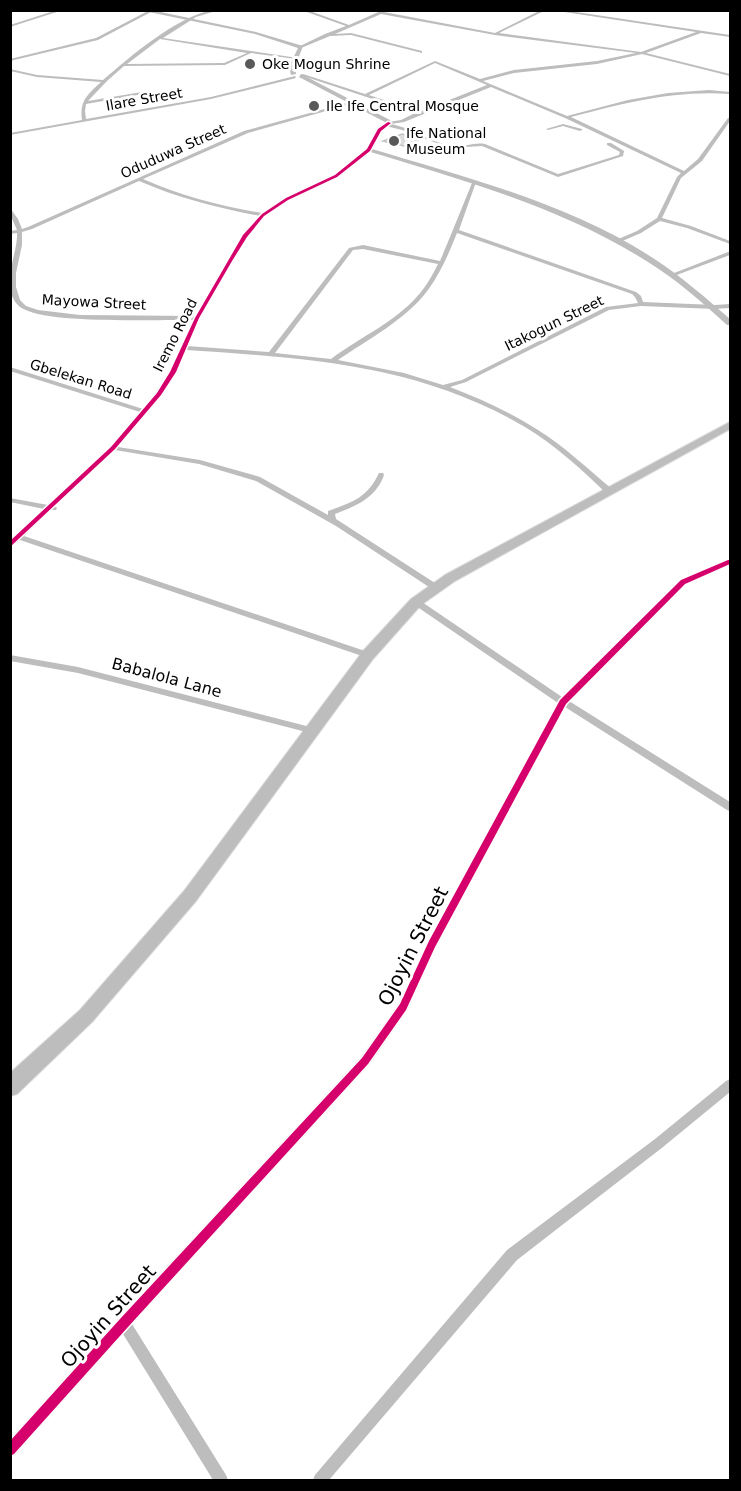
<svg xmlns="http://www.w3.org/2000/svg" width="741" height="1491" font-family="'DejaVu Sans',sans-serif">
<style>
.building{fill:#dcdcdc;stroke:#c4c4c4;stroke-width:1.5}
.lines{fill:none;stroke-linecap:round;stroke-linejoin:round}
.primary-casing{stroke:#dbdbdb;stroke-width:2}
.minor{fill:#bdbdbd;fill-rule:evenodd}
.tertiary{fill:#bdbdbd;fill-rule:evenodd}
.primary{fill:#bdbdbd;fill-rule:evenodd}
.cycleway-casing{stroke:#fff;stroke-width:3}
.cycleway{fill:#d6006c;fill-rule:evenodd}
.poi-dot{fill:#595959;stroke:#fff;stroke-width:2}
.labels{text-anchor:middle;stroke-width:6;stroke-linejoin:round;paint-order:stroke}
.far-poi-label{font-size:14px;fill:#000;stroke:#fff;text-anchor:start}
.far-street-label{font-size:14px;fill:#000;stroke:#fff}
.street-label{font-size:16px;fill:#000;stroke:#fff}
.near-street-label{font-size:20px;fill:#000;stroke:#fff}
</style>
<rect width="100%" height="100%" fill="#fff"/>
<path class="building" d="M402 134 421 139 408 147 383 141Z"/>
<g class="lines">
<g class="primary-casing">
<path id="primary" d="M730 422V429L455 581 421 605 373 659 196 901 92 1022 17 1094 10 1096V1073L80 1010 184 891 363 651 411 599 445 575Z"/>
</g>
<path class="minor" d="M57 10H63L10 27V25Z
M212 10H219L196 17 163 38 298 58 296 59 251 53 225 65 124 66 107 81 88 101 142 92 143 94 86 104 85 111 86 119 211 97 295 76 296 78 211 99 10 135V133L82 120C79 101 88 94 101 82L37 77 10 71V69L37 75 103 80C132 55 175 18 212 10ZM160 39 247 53 224 63 127 64Z
M301 10H307L349 25 383 10H388L384 12 495 33 541 10H546L499 33 641 52 696 32 551 10H563L730 35V37L701 33 646 53 730 74V76L642 54 597 64 514 73 483 81 567 116 628 100 668 93 709 90 730 92V94C674 90 625 103 571 117L684 171 698 159 728 118H730V121L702 161 681 178 662 218 691 226 730 241V244L687 228 660 221 641 233 620 242H616V240L637 231 657 218 677 177 681 173 565 118 491 87 404 122 391 124C412 128 430 142 451 146 462 148 473 142 485 144L558 174 619 155 620 152 607 145V143H611L624 151 623 156 558 177 482 146 450 148 402 130 386 126V124H390L389 122 401 120 415 113 300 75 303 74 365 94 435 61 480 79 514 70 597 61 636 53 495 35 381 14 335 34 351 33 422 51V53L351 35 330 36 301 48 300 46 325 34 346 26ZM435 63 487 85 419 112 369 95Z
M148 11 151 12 98 40 10 61V59L96 38Z
M350 102 351 104 248 133 143 179C181 196 221 206 262 213L285 198 334 175 367 149 371 150 338 177 289 200 265 216 247 237 233 261 200 318 187 346 269 352 349 248 363 245 440 261 450 237 472 183 476 182 459 230 636 292 641 296 643 302 715 305 730 304V308L715 309 641 306 609 310 466 382 450 387C481 399 510 412 538 430 565 447 588 469 612 489V493H606C581 469 555 445 525 427 418 364 306 358 186 350L176 372 161 395 118 447 200 460 260 477 328 515V511C353 502 367 498 379 473H383L384 475C376 498 356 506 335 514L336 519 438 585 439 587 438 589H432L336 526 256 481 199 464 115 450 55 506 57 508 56 510H51L24 536 371 653 372 655 371 657H365L20 540 10 547V540L44 509 10 502V498L48 505 111 447 140 412 10 371V367L143 409C168 379 178 354 193 320 158 319 45 325 20 307 16 304 14 300 12 296 5 278 16 255 17 237V233L10 234V231L17 230 10 214V208L18 219 22 229 28 227 244 131ZM139 181C178 198 218 208 260 216L242 236 195 316 80 315 38 310 26 306 20 300 16 287V273L22 245V232L32 229ZM457 233 632 294 635 297 638 303 606 307 462 380 443 385 404 373 338 360C367 340 407 319 428 290 441 272 449 253 457 233ZM363 249 438 264C434 272 429 281 424 288 401 320 361 336 331 359L275 353 353 250Z
M563 124 582 129V130L580 131 563 126 548 130 546 129Z
M728 252H730V255L674 276 669 275Z
M727 560H730V565L686 584 569 701 730 802V811L727 810 565 707 436 947 407 1011 369 1065 132 1324 226 1475 228 1480H213L123 1334 15 1455 10 1457V1439L119 1318 361 1057 399 1003 428 941 558 703 413 604 412 602 413 600H419L562 697 680 580Z
M10 655 78 667 314 728 317 729 318 731 317 733 314 734 78 673 10 661Z
M730 1079V1092L663 1147 517 1260 329 1480H313L315 1475 507 1250 655 1139 726 1081Z"/>
<path class="tertiary" d="M139 10H151L256 32 303 46 295 67 296 74 291 75 289 67 298 48 255 34Z
M301 74 390 120 391 125 381 131 372 149C468 178 571 204 656 260 683 278 706 298 730 319V325H727C702 302 677 280 648 262 563 208 463 180 367 151L376 130 385 124V122L299 77Z"/>
<use href="#primary" class="primary"/>
<g class="cycleway-casing">
<path id="cycleway" d="M388 122 391 123 381 131 370 151 337 177 288 200 264 216 247 237 232 261 199 318 176 372 161 395 115 449 10 547V541L111 447 157 393 170 372 195 318 228 261 243 235 262 214 286 198 335 175 367 149 378 129Z
M728 560H730V564L685 584 566 704 435 947 406 1010 368 1064 128 1327 14 1454 10 1456V1441L120 1319 362 1058 400 1004 429 941 560 700 681 580Z"/>
</g>
<use href="#cycleway" class="cycleway"/>
</g>
<g class="poi-dot">
<circle cx="250" cy="64" r="6"/>
<circle cx="314" cy="106" r="6"/>
<circle cx="394" cy="141" r="6"/>
</g>
<g class="labels">
<g class="far-poi-label">
<text x="262" y="69">Oke Mogun Shrine</text>
<text x="326" y="111">Ile Ife Central Mosque</text>
<text x="406" y="138">Ife National<tspan x="406" dy="16">Museum</tspan></text>
</g>
<g class="far-street-label">
<text transform="translate(144 99) rotate(-10)" y="5">Ilare Street</text>
<text transform="translate(173 151) rotate(-24)" y="5">Oduduwa Street</text>
<text transform="translate(94 302) rotate(3)" y="5">Mayowa Street</text>
<text transform="translate(554 323) rotate(-26)" y="5">Itakogun Street</text>
<text transform="translate(175 335) rotate(-63)" y="5">Iremo Road</text>
<text transform="translate(81 379) rotate(17)" y="5">Gbelekan Road</text>
</g>
<g class="street-label">
<text transform="translate(167 677) rotate(15)" y="6">Babalola Lane</text>
</g>
<g class="near-street-label">
<text transform="translate(413 946) rotate(-63)" y="7">Ojoyin Street</text>
<text transform="translate(108 1316) rotate(-48)" y="7">Ojoyin Street</text>
</g>
</g>
<rect width="741" height="1491" fill="none" stroke="#000000" stroke-width="24"/>
</svg>
